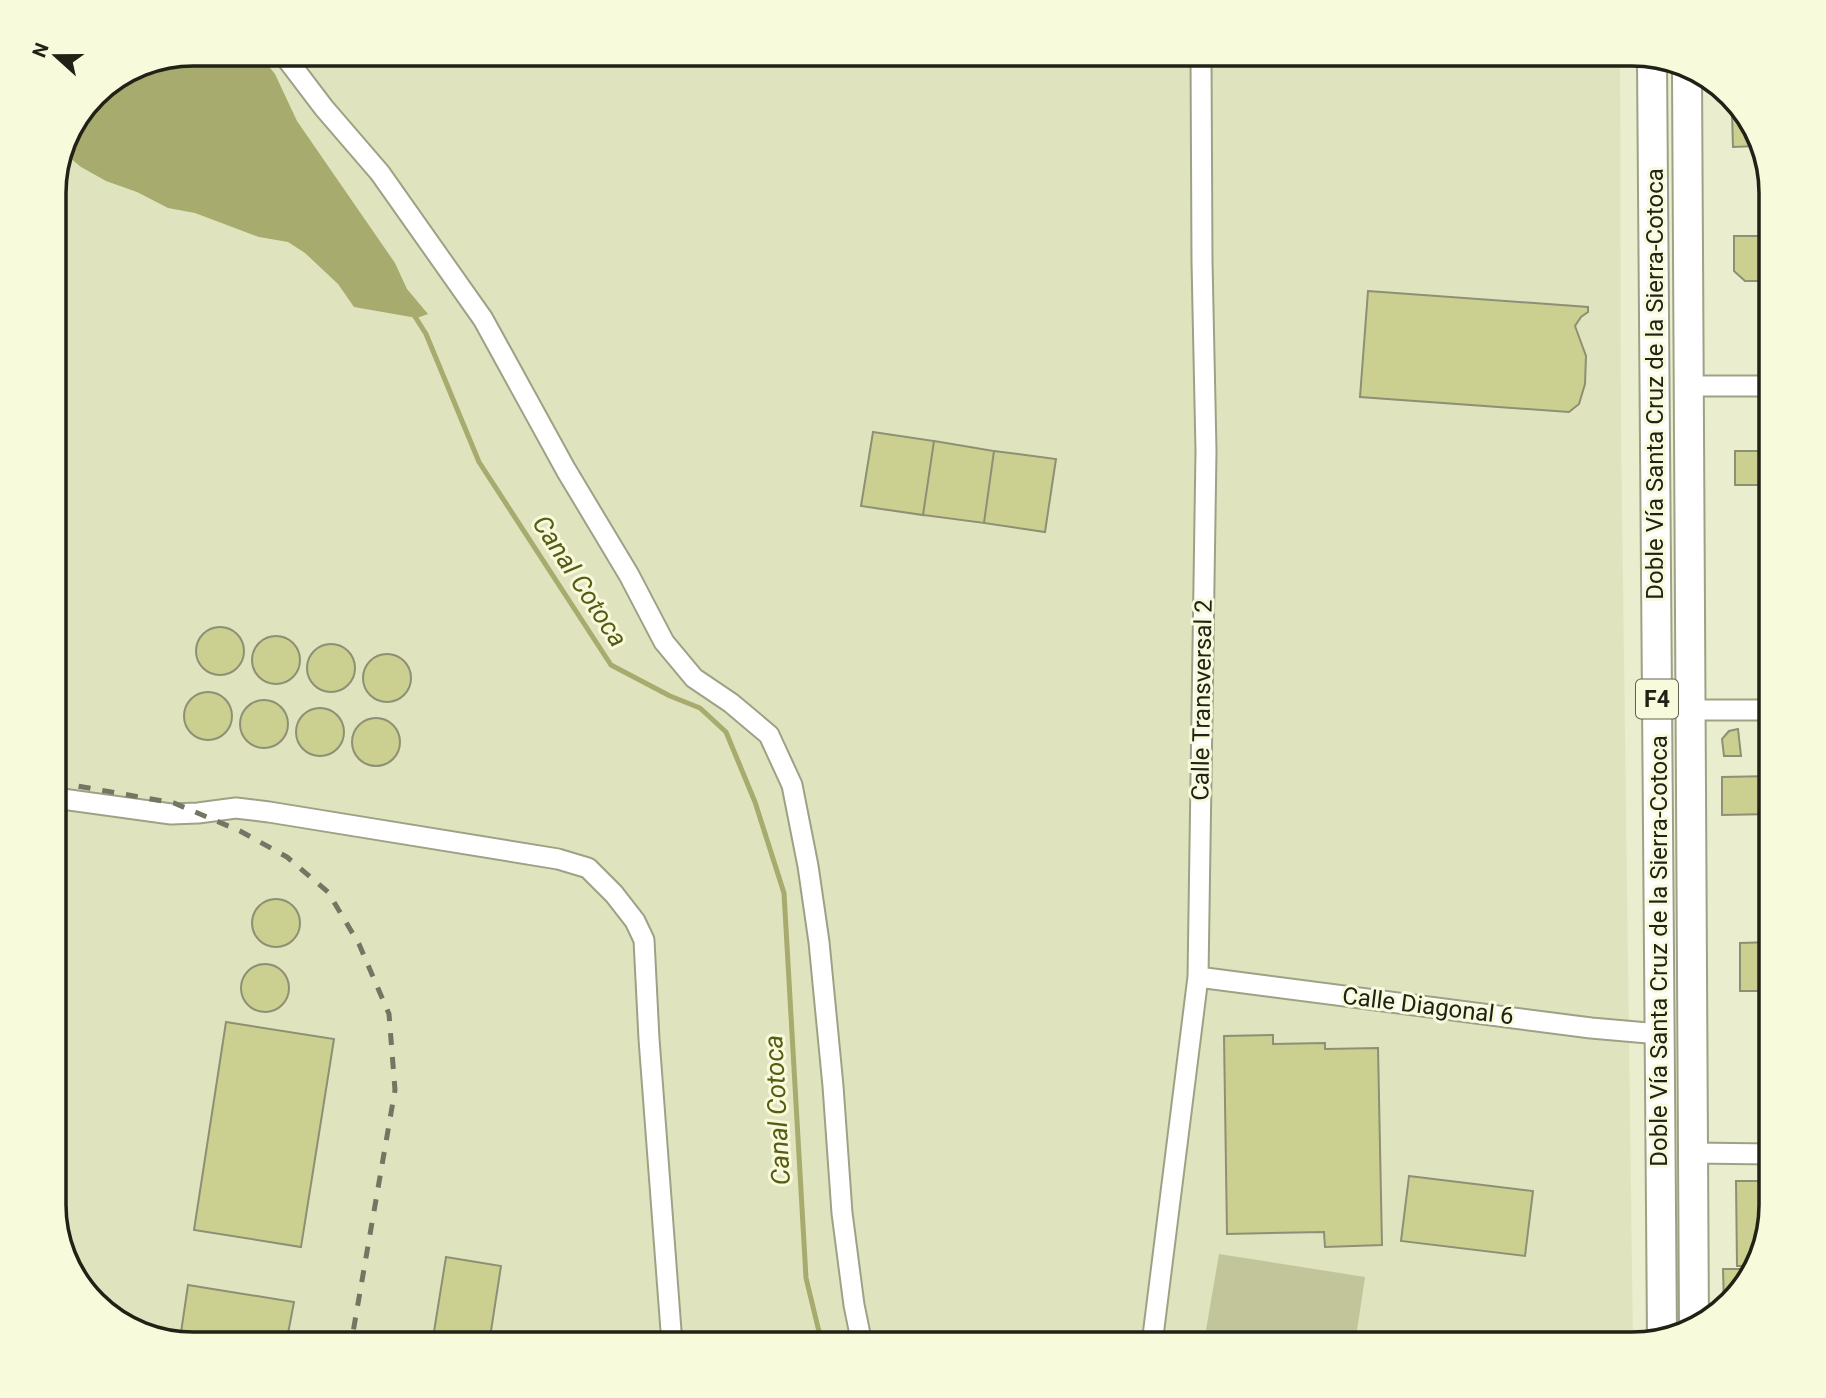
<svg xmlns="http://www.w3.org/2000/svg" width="1826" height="1398" font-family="Roboto,sans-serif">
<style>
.built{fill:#e0e4be}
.green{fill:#c1c599}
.water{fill:#a7ab6d}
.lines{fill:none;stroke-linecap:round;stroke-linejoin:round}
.stream{stroke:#a7ab6d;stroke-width:5}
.building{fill:#cbd091;stroke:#8d9074;stroke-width:2}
.minor-casing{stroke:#9ea185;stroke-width:23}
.highway-casing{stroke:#9ea185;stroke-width:32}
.minor{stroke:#fff;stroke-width:19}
.highway{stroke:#fff;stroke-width:28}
.rail{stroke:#747562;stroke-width:5;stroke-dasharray:12 12;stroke-linecap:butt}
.labels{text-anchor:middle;stroke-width:6;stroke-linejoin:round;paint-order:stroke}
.shield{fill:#f7fadb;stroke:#616251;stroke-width:2}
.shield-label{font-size:23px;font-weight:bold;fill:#212116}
.street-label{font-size:24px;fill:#212116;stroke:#f7fadb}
.water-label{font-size:26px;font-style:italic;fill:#575a12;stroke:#f7fadb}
.rim{fill:none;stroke:#212116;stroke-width:3.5}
</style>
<rect width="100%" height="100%" fill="#eaedce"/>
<path class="built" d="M193 54H1620L1621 430 1633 1344H193L108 1315 69 1267 55 1214V184L68 132 101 89 140 65Z"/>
<path class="green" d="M1219 1254 1365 1277 1355 1344H1292L1206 1330Z"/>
<path class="water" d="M193 54H259L275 74 297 121 395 263 407 289 428 314 417 318 354 307 338 284 305 253 288 242 259 237 195 213 168 208 137 192 106 181 81 167 63 152 68 132 101 89 140 65Z"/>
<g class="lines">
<path class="stream" d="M414 315 426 334 479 462 611 665 670 696 700 708 726 732 755 802 784 893 806 1278 822 1344"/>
</g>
<path class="building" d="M1742 112 1746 120 1756 130V146L1733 147 1732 113Z
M1734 236H1772V281H1745L1734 271Z
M1368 291 1588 307V312L1581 317 1575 326 1586 356 1585 384 1579 404 1569 412 1360 397Z
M873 432 934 441 923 515 861 506Z
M934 441 994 451 984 523 923 515Z
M994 451 1056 459 1045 532 984 523Z
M1735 451H1772V485H1735Z
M196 651a24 24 0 1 1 48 0a24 24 0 1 1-48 0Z
M252 660a24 24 0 1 1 48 0a24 24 0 1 1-48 0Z
M307 668a24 24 0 1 1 48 0a24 24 0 1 1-48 0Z
M363 678a24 24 0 1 1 48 0a24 24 0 1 1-48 0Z
M184 716a24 24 0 1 1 48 0a24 24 0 1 1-48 0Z
M240 724a24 24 0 1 1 48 0a24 24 0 1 1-48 0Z
M296 732a24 24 0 1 1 48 0a24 24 0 1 1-48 0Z
M352 742a24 24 0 1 1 48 0a24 24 0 1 1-48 0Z
M1738 729 1741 756H1724L1722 739 1729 731Z
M1772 776V814L1722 815V777Z
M252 923a24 24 0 1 1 48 0a24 24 0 1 1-48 0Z
M1772 942V991H1740V943Z
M241 988a24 24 0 1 1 48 0a24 24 0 1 1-48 0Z
M226 1022 334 1039 301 1247 194 1230Z
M1273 1035V1044L1325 1043V1049L1378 1048 1382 1245 1325 1247 1324 1232 1227 1234 1224 1036Z
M1409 1176 1533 1191 1525 1256 1401 1241Z
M1736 1181H1772V1205L1751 1266H1737Z
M446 1257 501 1266 489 1344H432Z
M1723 1269H1750L1743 1290 1724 1305Z
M188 1285 294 1302 286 1344H193L180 1339Z"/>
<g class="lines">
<g class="minor-casing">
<path id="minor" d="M283 54 324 108 380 173 483 319 566 470 629 575 664 642 694 678 731 703 769 735 792 785 808 866 819 942 833 1086 842 1213 854 1305 862 1344
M1689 386H1772
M1691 710H1772
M55 798 171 814 198 813 236 808 269 812 558 859 588 868 614 894 635 921 644 940 649 1039 672 1344
M1198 977 1591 1028 1659 1034
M1693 1153 1772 1154
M1152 1344 1198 977 1206 451 1202 261 1201 54"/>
</g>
<g class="highway-casing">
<path id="highway" d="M1652 61 1662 1337
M1687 73 1694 1330"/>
</g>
<use href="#minor" class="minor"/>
<use href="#highway" class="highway"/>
<path class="rail" d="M55 782 174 803 240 831 287 857 328 892 359 944 389 1014 395 1090 351 1344"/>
</g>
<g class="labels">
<rect class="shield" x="1636" y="679.5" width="42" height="39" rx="5"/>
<g class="shield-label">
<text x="1657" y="707">F4</text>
</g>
<g class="street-label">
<text transform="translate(1655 384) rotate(-90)" y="8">Doble Vía Santa Cruz de la Sierra-Cotoca</text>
<text transform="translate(1202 700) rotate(-89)" y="8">Calle Transversal 2</text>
<text transform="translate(1659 951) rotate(-90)" y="8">Doble Vía Santa Cruz de la Sierra-Cotoca</text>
<text transform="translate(1428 1006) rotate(7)" y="8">Calle Diagonal 6</text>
</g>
<g class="water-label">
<text transform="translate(580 581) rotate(57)" y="9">Canal Cotoca</text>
<text transform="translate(777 1110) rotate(-93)" y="9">Canal Cotoca</text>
</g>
</g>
<path d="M0 0H1826V1398H0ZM193 66H1632A127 127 0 0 1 1759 193V1205A127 127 0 0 1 1632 1332H193A127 127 0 0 1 66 1205V193A127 127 0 0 1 193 66Z" fill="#f7fadb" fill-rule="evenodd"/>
<path class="rim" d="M193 66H1632A127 127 0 0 1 1759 193V1205A127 127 0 0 1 1632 1332H193A127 127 0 0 1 66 1205V193A127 127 0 0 1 193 66Z"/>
<g transform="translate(56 56) rotate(291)" stroke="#f7fadb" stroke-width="5" paint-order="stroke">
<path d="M0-5L12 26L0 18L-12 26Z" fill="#212116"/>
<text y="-10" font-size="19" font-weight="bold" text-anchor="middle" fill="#212116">N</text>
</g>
</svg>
